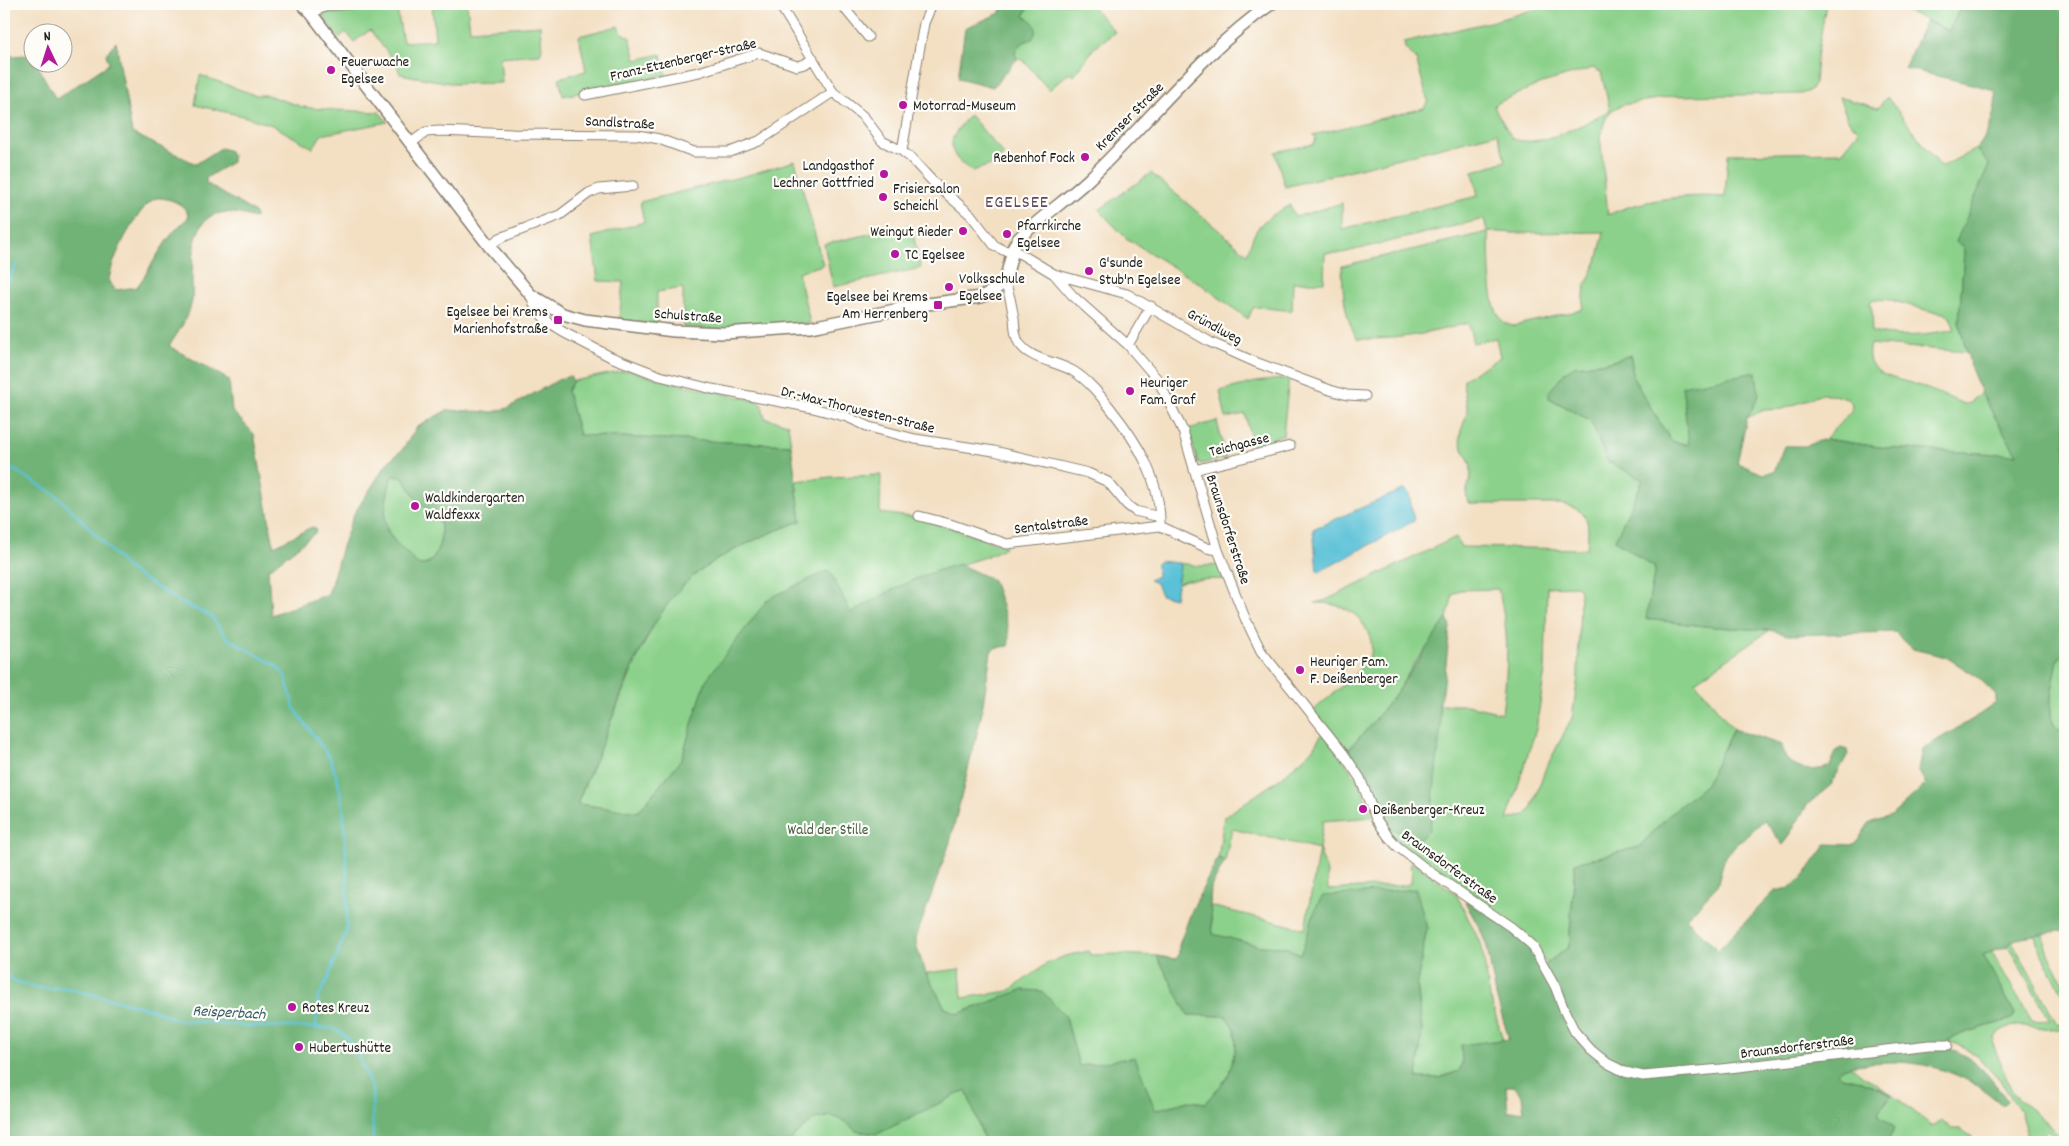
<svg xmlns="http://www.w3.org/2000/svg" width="2069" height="1146" font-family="Dekko,sans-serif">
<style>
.green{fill:#8cd18b;stroke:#547654;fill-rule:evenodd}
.forest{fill:#71b377;stroke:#46684a;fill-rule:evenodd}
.water{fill:#5ac1d7;stroke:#3b6e7a}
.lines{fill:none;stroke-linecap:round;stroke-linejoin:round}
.stream{stroke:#5ac1d7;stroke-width:2.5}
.minor-casing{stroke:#887e6f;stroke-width:11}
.tertiary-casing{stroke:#887e6f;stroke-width:14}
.minor{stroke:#fff;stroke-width:9}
.tertiary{stroke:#fff;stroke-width:11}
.poi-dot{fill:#b5179e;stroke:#fdfcf7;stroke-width:2}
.labels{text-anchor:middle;stroke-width:4.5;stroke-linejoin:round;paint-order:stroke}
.street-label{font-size:15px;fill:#1c1c1c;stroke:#fdfcf7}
.poi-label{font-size:15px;fill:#1c1c1c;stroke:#fdfcf7;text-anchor:start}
.park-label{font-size:15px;fill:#435b43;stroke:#fdfcf7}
.water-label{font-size:16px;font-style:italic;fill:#355e67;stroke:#fdfcf7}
.quarter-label{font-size:18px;letter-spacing:1px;fill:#5d4a60;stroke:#fdfcf7}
</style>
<rect width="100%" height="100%" fill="#fdfcf7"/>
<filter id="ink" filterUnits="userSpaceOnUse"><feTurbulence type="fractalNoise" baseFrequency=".02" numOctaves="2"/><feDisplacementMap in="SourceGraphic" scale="10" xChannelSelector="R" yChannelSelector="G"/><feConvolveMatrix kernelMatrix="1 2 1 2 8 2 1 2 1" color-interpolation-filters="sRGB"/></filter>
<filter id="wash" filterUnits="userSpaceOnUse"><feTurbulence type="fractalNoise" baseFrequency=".0096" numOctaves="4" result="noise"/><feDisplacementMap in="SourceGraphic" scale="20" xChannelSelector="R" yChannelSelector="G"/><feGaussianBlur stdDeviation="1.12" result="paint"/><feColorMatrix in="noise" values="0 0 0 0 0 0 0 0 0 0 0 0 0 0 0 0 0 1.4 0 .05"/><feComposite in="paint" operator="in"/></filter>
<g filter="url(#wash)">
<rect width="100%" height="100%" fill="#f3dfc2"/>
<path class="green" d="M396 4 403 42 435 40 432 4H467L470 30 540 25 542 49 540 54 500 57 502 83 455 84 400 74 397 65 370 30 354 42 346 32 339 38 324 19V12L335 8Z
M1029 4H1090L1115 32 1094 48 1074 76 1070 72 1049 90 1023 60 1017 59 1015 53C1019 44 1023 42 1032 39L1024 16Z
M1553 4H1826L1817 57 1815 84 1809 91 1801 94 1674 96 1622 105 1612 110 1606 118 1600 136 1608 215C1641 199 1688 194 1725 197L1728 154 1842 152 1859 131 1848 120 1839 97 1878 108 1887 97 1941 167 1976 149 1989 165 1957 242 1962 246 1964 252 1959 323 1967 352 1870 344C1861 378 1901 378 1920 386 1935 392 1950 398 1964 404L1971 403 1974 398 1981 393 2017 455 1886 448 1825 439 1852 410V404L1847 399 1831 394H1822L1783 409 1764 410 1747 418 1759 396 1683 386 1690 445 1671 441 1633 378 1631 355 1609 362 1575 366 1549 398 1591 421 1607 461 1643 480 1615 540 1655 568 1646 619 1713 627 1770 630 1695 681 1733 729 1706 784 1668 816 1639 847 1575 863 1569 947 1547 963 1461 891 1399 844 1384 825 1441 724 1439 705H1467L1502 713C1508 668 1510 632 1498 589L1460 590 1453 594 1447 618 1442 629 1416 661 1396 693 1371 725 1346 751 1313 711C1325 700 1366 668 1371 653 1373 643 1369 632 1363 624 1353 608 1334 603 1315 603L1326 600 1456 537 1461 547 1587 549C1589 521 1591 511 1561 504H1473L1468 502C1463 492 1471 483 1471 472 1472 460 1462 452 1460 440 1459 429 1467 420 1467 409 1467 398 1462 390 1464 379L1500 357 1496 338 1473 343 1468 323C1428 334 1398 340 1357 339 1344 316 1343 292 1342 266L1488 232C1492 255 1484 323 1513 326L1581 310 1583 307 1585 286 1597 261 1604 232 1512 233 1487 231 1484 219 1342 253H1325L1324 282H1293L1292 311 1259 307 1253 308 1248 319 1202 285 1126 238 1099 210 1151 173 1247 254C1257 222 1262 221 1290 205L1295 217 1342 203V229L1478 196 1473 171 1506 161 1497 133 1285 187 1275 152 1314 144 1316 138 1313 135 1424 108 1428 101 1416 59 1405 48 1404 42 1494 21ZM1593 68 1601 72 1610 110C1589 122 1535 151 1512 138L1494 107 1495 104 1542 83ZM1873 299 1891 300 1929 311 1944 313 1950 317 1955 330C1927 336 1900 338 1871 332L1873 316 1870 303ZM1576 586 1580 589 1578 677 1572 718 1545 770 1531 809 1525 815 1507 820 1536 729 1545 671 1547 587Z
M1892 4H1951L1960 8 1949 31Z
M618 26 621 32 630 37 636 60 661 54 666 75 563 96 559 78 586 71 579 36Z
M200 75 255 95H267L303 107 332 110 379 112 388 122 321 135 313 148 272 125 243 116 195 105Z
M970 115 1004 155 991 165 972 171C944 153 947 138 970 115Z
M795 161 823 265 798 272 810 323 724 330 683 327V288L657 292V325L619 320 623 282 598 281 592 237 644 222 640 202 748 175Z
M911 225 921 268 833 287 824 244Z
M629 370 659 379 758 401 762 405 765 418 788 424 791 445 579 435 567 391 573 381Z
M1289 378 1283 435 1274 437V445L1254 451 1245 414 1226 418 1220 391 1256 382Z
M1217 421 1226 458 1201 464 1198 462 1188 429Z
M881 475 880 513 919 518 1006 546C985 562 944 566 917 578 894 588 873 602 851 614 804 638 754 658 706 680L681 760 638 812 577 804C593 766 608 727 625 688 639 653 654 618 679 589 707 559 763 535 801 521L796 481 831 477Z
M394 476 403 478 418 501 440 523C444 534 437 564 423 565 417 566 412 558 408 554 401 547 392 540 388 531 381 517 388 493 391 478Z
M1178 563 1200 566 1222 565 1228 579 1186 580 1177 584 1180 565Z
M2065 653V731C2039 730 2056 674 2058 659Z
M1323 733 1358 780 1373 817 1323 821 1319 849 1327 872 1328 890 1406 885 1411 883 1412 870 1410 867 1412 861 1456 894 1475 932 1482 948 1490 997 1503 1040 1462 1045V1064L1459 1071 1439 1078H1417L1422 1031 1417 983 1427 928 1317 906 1308 938 1300 954 1285 947 1261 946 1213 935 1210 906 1305 929 1319 849 1232 829 1225 861 1218 858 1224 817 1281 778 1311 751Z
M2044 933 2046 948 2065 986V998L2040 951 2035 935Z
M2012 941 2058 1025 2065 1023V1031C2044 1030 1999 1014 1993 1044L2012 1092 2065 1139V1142H2060L2048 1130 2036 1142H2029L2020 1111 2001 1082 1976 1055 1964 1047 1947 1041 1964 1033 2012 1019 2015 1014 1983 955 1991 951 2032 1021 2050 1020 2008 946Z
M1089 951 1090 955 1119 954 1157 956 1188 1015 1226 1016 1235 1030 1236 1047 1228 1077 1205 1103 1189 1101 1155 1110 1079 1067 1066 1017 1022 990 958 1014 945 1008 926 973 960 969 962 998 1009 991 1046 964 1065 956Z
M1851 1066 1863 1076 1892 1094 1932 1126 1942 1121 1952 1129H1960L1980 1142H1887L1895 1128 1877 1114 1892 1094 1861 1081 1841 1077 1837 1073 1841 1068Z
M966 1090 985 1142H788L814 1119 832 1116 846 1122 856 1131 877 1134Z"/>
<path class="forest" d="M1001 4H1029L1024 16C1034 21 1040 28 1032 39 1023 42 1019 44 1015 53L1017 59 993 87 958 78 965 28 1000 13Z
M1951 4H2065V653L2058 659C2056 675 2039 730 2065 731V932L2059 931 2022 937 2012 941 2008 946 1983 955 2015 1014 2012 1019 1964 1033 1947 1041V1048C1978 1057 1989 1077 2008 1101L2003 1106C1967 1071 1915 1056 1866 1064 1856 1065 1844 1065 1837 1073L1841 1077 1861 1081 1892 1094 1878 1114 1895 1128 1887 1142H985L966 1090 877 1134 856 1131 846 1122 832 1116 814 1119 788 1142H4V56L32 55V62L36 63 56 99 109 64 106 54 116 42 132 133 196 164 221 148 228 150 232 155V162L206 178V183L255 213 256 217 254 218C198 199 194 232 192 278 192 286 193 294 192 301 188 318 178 333 169 346L229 380 232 411 254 434 274 546 312 527 316 529 315 533 268 570 271 615 328 594 342 547 354 514 387 463 402 450 417 427 447 410 493 412 508 408 558 380 570 376 573 381 567 391 579 435 791 445 801 521C763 535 707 558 680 589 642 631 624 689 603 741 595 762 584 783 577 804L638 812 681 760 706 680 768 599 829 570 851 613C885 593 920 574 959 564L993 580C998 596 1013 631 1008 646L994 648 991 652 981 717 950 842 916 938V946L926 973 945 1008 958 1014 1022 990 1042 991 1066 1017 1079 1066 1135 1057 1155 1110 1189 1101 1205 1103 1228 1077 1236 1047 1235 1030 1226 1016 1188 1015 1157 956 1176 959 1179 955V945L1192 910 1218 858 1225 861 1211 887 1210 906 1213 934 1261 946 1285 947 1300 954C1308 939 1313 906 1323 896L1416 889 1427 928 1417 983 1422 1031 1417 1078H1439L1459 1071 1462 1064 1461 1045 1509 1039 1496 996 1487 947 1480 929 1465 902 1467 901 1510 930 1530 946 1543 966 1569 947 1575 863 1639 847 1668 816 1706 784 1733 729 1782 745C1785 770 1810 774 1830 766L1837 750 1842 748 1847 750 1848 754 1831 785 1808 804 1783 845 1764 820 1725 856 1717 886 1686 918 1718 950 1775 891 1790 888 1803 877 1827 844 1855 845 1869 823 1891 816 1926 784 1918 770 1922 749 1973 719 1996 703V695L1979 678 1946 657 1913 649 1895 632 1788 635 1770 630 1713 627 1646 619 1655 568 1615 540 1643 480 1607 461 1591 421 1549 398V392L1566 371 1575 366 1609 362 1631 355 1633 378 1671 441 1689 445 1682 386 1756 372 1759 396 1747 418 1737 463 1763 474 1774 472 1784 446H1805L1825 439 1886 448 2017 455 1981 393 1971 368 1959 323 1964 252 1962 246 1956 242 1989 165 1976 149C1987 139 1998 107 1995 92L1988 88 1904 68 1926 20 1949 31 1960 8ZM156 198C168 197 189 205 188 218 164 237 154 264 137 287L116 290 109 282C109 262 138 206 156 198ZM395 476 403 478 418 501 440 523C444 534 437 565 422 565 416 565 411 557 407 553 400 546 390 538 387 529 382 513 388 494 391 478ZM1506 1086H1514L1522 1096 1524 1111 1508 1112Z
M1447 618 1450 627 1443 692 1439 705 1441 724 1430 829 1420 839 1412 838 1384 825 1346 752 1371 725 1396 693Z"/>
<path class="water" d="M1402 490H1406L1409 493 1414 521 1319 572 1317 571 1313 529Z
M1159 561 1178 563 1180 566 1175 598 1161 595 1156 583 1149 580 1157 576V564Z"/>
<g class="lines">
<path class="stream" d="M4 288 17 263
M4 378 5 386 4 396
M4 458 12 469 56 495 80 518 129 570 182 603 211 616 227 638 277 666 285 676 294 708 330 758 338 781 343 807 347 869V907L346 932 328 978 318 998 316 1029
M4 973 13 980 38 988H67L154 1010 178 1020 248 1026 332 1028 342 1033 348 1039 358 1055 372 1089 373 1142"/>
</g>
</g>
<g filter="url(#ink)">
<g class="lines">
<g class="minor-casing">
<path id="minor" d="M776 4 783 10 833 92 864 117 882 141 902 151 911 158 934 183 971 215 994 245 1003 250 1019 253 1054 274 1073 296 1128 345 1158 380 1183 431 1218 550 1245 618 1261 651 1343 753 1360 778 1376 819 1388 836 1397 846 1430 872 1511 927 1532 945 1555 986 1565 1012 1575 1032 1591 1050 1607 1063 1625 1072 1643 1076 1721 1069 1929 1045H1947
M841 4 868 37
M311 13 327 6 352 4
M585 95 699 72 759 53 797 66 805 64 813 58
M411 143 426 132 439 131 512 134 638 135 659 139 694 152H730L759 141 833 92
M902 151 924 23 932 4
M489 246 500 238 560 215 589 193 599 189 633 186
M1054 274 1127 294 1210 342 1255 362 1330 390 1347 395 1365 396
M1005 281C1009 293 1012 305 1014 318 1015 327 1014 335 1019 343 1030 360 1056 361 1073 371 1088 380 1100 395 1111 409 1138 443 1161 480 1160 526
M531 295 534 304 542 315 550 324 563 332 611 357 660 376 712 389 813 408 847 417 869 427 915 439 994 451 1088 473 1108 482 1127 505 1135 511 1160 517
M1128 345 1151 306
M1194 470 1290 446
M919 516 950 524 1007 544 1160 526 1207 548 1218 550"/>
</g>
<g class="tertiary-casing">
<path id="tertiary" d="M302 4 311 13 489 246 531 295 563 314 585 320 674 331 724 333 811 327 920 305 981 297 995 290 1005 281 1014 246 1018 239C1040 218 1065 201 1088 180 1148 123 1202 52 1271 4"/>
</g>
<use href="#minor" class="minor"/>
<use href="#tertiary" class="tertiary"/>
</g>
</g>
<g class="poi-dot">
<circle cx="331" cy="70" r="5"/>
<circle cx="903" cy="105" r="5"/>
<circle cx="1085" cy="157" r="5"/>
<circle cx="884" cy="174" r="5"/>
<circle cx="883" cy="197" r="5"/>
<circle cx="963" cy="231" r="5"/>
<circle cx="1007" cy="234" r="5"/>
<circle cx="895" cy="254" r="5"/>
<circle cx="1089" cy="271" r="5"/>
<circle cx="949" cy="287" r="5"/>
<rect x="933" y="300" width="10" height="10" rx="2.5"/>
<rect x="553" y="315" width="10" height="10" rx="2.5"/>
<circle cx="1130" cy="391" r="5"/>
<circle cx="415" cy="506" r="5"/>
<circle cx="1300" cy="670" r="5"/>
<circle cx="1363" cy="809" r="5"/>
<circle cx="292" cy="1007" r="5"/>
<circle cx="299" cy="1047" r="5"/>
</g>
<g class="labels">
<g class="street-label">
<text transform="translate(683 59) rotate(-13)" y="5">Franz-Etzenberger-Straße</text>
<text transform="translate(1129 116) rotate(-45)" y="5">Kremser Straße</text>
<text transform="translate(620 122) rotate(3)" y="5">Sandlstraße</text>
<text transform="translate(688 315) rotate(4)" y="5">Schulstraße</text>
<text transform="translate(1215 326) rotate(28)" y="5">Gründlweg</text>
<text transform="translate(858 409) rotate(14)" y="5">Dr.-Max-Thorwesten-Straße</text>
<text transform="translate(1239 444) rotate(-14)" y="5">Teichgasse</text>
<text transform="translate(1051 524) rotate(-7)" y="5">Sentalstraße</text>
<text transform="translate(1229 529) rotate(72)" y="5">Braunsdorferstraße</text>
<text transform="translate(1450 866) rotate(36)" y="5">Braunsdorferstraße</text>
<text transform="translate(1797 1046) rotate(-7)" y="5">Braunsdorferstraße</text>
</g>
<g class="poi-label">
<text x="341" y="66">Feuerwache<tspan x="341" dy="17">Egelsee</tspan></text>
<text x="913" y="110">Motorrad-Museum</text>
<text x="1075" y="162" text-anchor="end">Rebenhof Fock</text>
<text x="874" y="170" text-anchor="end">Landgasthof<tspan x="874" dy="17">Lechner Gottfried</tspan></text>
<text x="893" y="193">Frisiersalon<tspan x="893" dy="17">Scheichl</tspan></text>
<text x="1017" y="230">Pfarrkirche<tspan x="1017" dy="17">Egelsee</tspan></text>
<text x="953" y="236" text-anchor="end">Weingut Rieder</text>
<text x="905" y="259">TC Egelsee</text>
<text x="1099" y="267">G'sunde<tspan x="1099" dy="17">Stub'n Egelsee</tspan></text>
<text x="959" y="283">Volksschule<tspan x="959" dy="17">Egelsee</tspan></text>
<text x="928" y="301" text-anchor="end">Egelsee bei Krems<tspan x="928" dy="17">Am Herrenberg</tspan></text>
<text x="548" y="316" text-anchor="end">Egelsee bei Krems<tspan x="548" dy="17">Marienhofstraße</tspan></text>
<text x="1140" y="387">Heuriger<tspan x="1140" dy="17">Fam. Graf</tspan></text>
<text x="425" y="502">Waldkindergarten<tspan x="425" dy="17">Waldfexxx</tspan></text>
<text x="1310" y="666">Heuriger Fam.<tspan x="1310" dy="17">F. Deißenberger</tspan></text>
<text x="1373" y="814">Deißenberger-Kreuz</text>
<text x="302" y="1012">Rotes Kreuz</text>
<text x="309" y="1052">Hubertushütte</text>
</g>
<g class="park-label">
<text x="828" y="834">Wald der Stille</text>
</g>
<g class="water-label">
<text transform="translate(229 1011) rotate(3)" y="6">Reisperbach</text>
</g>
<g class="quarter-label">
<text x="1017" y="207">EGELSEE</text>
</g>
</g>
<rect width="2069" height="1146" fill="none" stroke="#fdfcf7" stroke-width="20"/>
<g transform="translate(48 48) rotate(356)"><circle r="24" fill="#fdfcf7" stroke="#a3a29f"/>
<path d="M0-4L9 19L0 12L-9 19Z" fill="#b5179e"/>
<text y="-8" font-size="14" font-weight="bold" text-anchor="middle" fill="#1c1c1c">N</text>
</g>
</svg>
